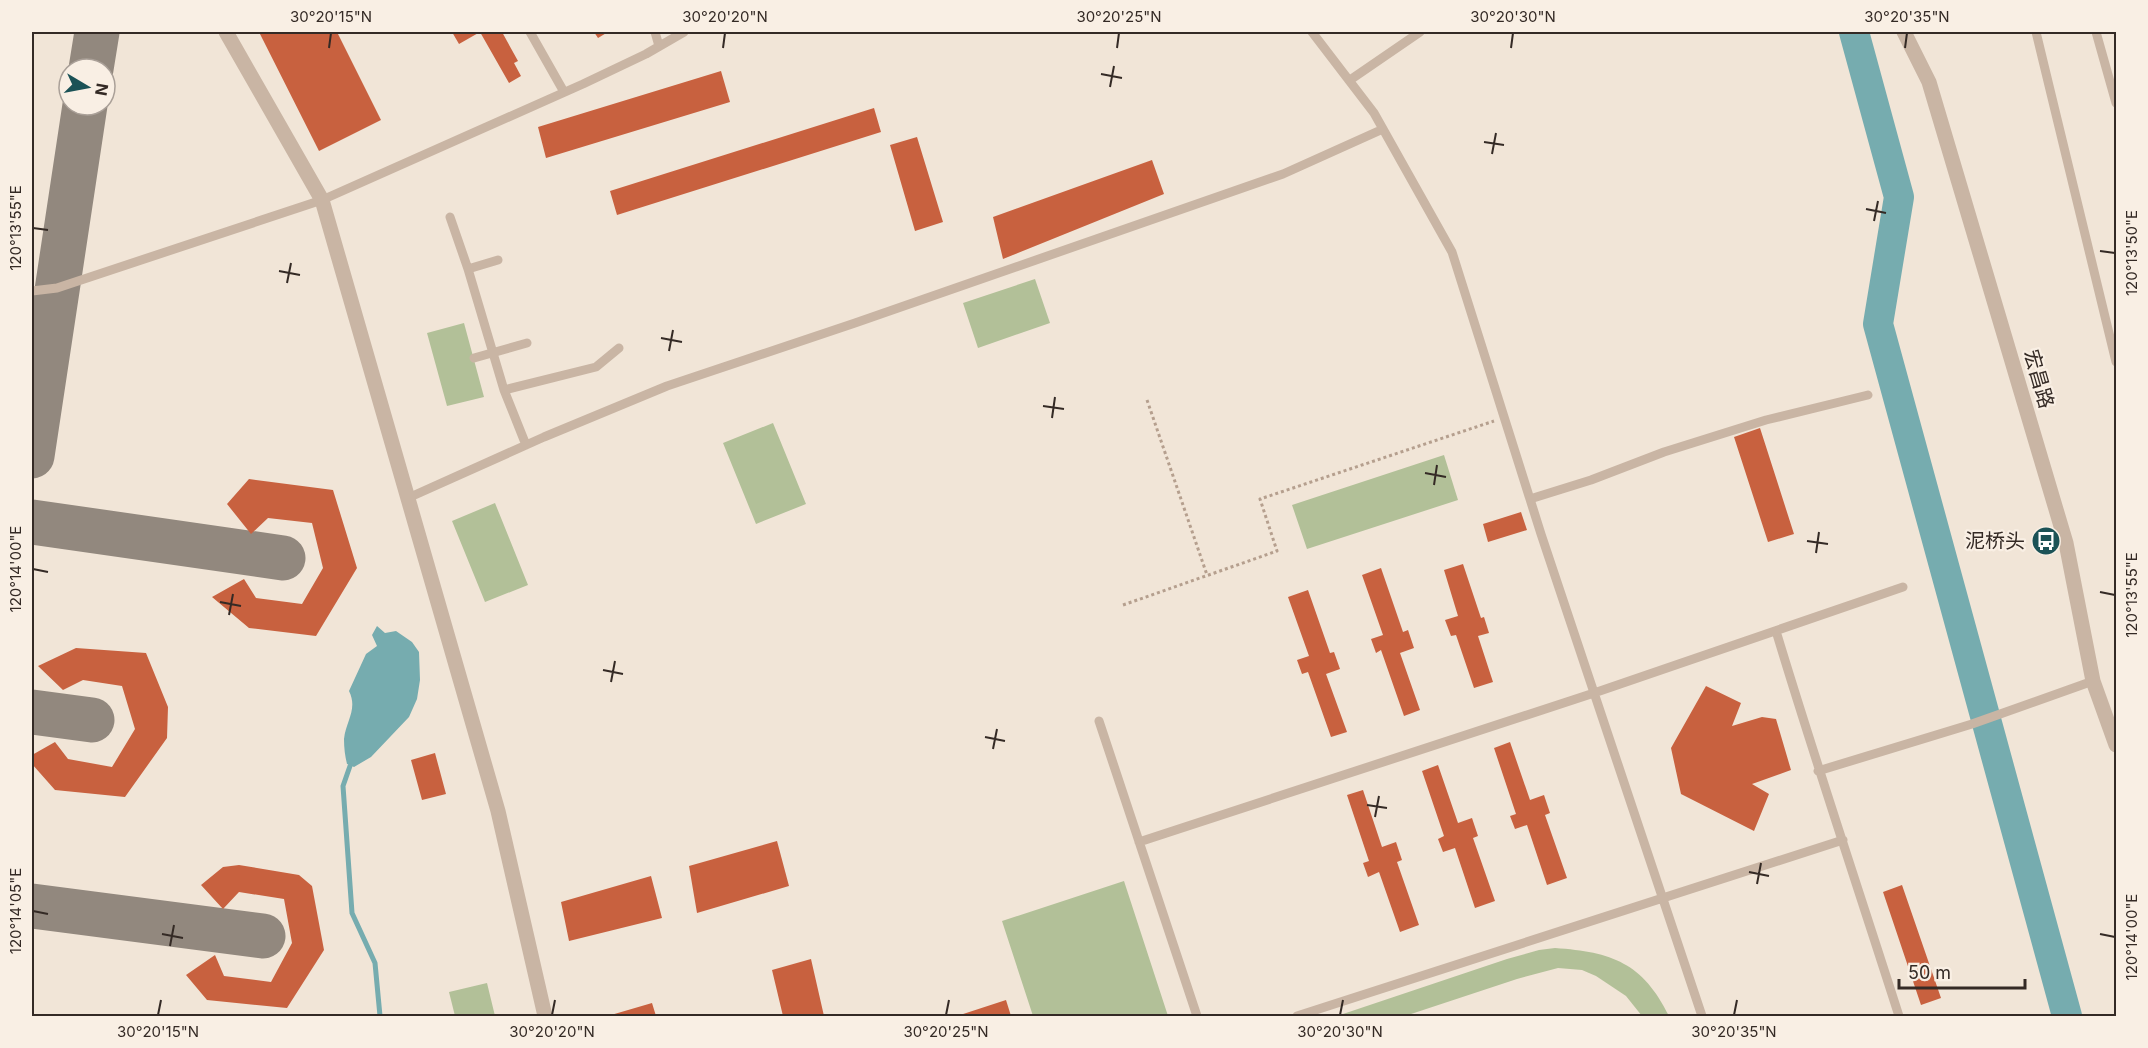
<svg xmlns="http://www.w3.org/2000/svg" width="2148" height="1048" font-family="Inter,'Noto Sans SC',sans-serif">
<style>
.green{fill:#b2c098}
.water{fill:#76acaf}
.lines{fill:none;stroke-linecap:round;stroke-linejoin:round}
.stream{stroke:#76acaf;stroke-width:5}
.river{stroke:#76acaf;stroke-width:30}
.taxiway{stroke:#92887e;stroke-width:45}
.building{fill:#c8613f}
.path{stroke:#b59f8e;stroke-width:3;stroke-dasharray:3 3;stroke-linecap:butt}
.service{stroke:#c9b5a4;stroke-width:9}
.minor{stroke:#c9b5a4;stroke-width:15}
.tertiary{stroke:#c9b5a4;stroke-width:15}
.ticks{fill:none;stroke:#342a25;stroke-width:2}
.labels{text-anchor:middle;stroke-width:4.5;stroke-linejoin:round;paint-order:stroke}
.street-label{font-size:20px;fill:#342a25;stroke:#f9efe4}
.poi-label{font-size:20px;fill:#342a25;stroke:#f9efe4;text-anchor:end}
.neatline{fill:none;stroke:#342a25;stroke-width:2}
.ticks-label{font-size:15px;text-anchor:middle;fill:#342a25}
</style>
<rect width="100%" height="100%" fill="#f1e5d7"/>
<path class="green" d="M1035 279 1050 323 978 348 963 303Z
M464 323 484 397 447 406 427 333Z
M773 423 806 504 756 524 723 443Z
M1444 455 1458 500 1307 549 1292 505Z
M495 503 528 585 485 602 452 521Z
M1124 881 1168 1016H1033L1002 921Z
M1555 948C1612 952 1643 963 1669 1016H1642L1626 996 1596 976 1582 970 1558 968 1517 979 1405 1016H1337L1507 959 1539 950Z
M487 983 495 1016H455L449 992Z"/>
<path class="water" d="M377 626 385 633 396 631 412 642 419 652 420 680 417 699 409 717 371 757 354 767 347 764C345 756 344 748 344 739 346 721 358 709 349 691L366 654 377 646 372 635Z"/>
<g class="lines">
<path class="stream" d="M350 766 343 786 352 913 375 963 380 1016"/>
<path class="river" d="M1854 32 1899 197 1878 324 2067 1016"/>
<path class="taxiway" d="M91 69 97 32
M32 456 85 105
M32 522 283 558
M32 712 92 720
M32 906 263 936"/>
</g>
<path class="building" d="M259 32H337L381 120 319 151Z
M452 32H502L518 61 514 63 521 76 509 83 480 32 459 44Z
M594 32H608L598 38Z
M721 71 730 102 546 158 538 127Z
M874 108 881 132 617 215 610 191Z
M917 137 943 222 915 231 890 145Z
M1152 160 1164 194 1003 259 993 217Z
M1760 428 1794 534 1768 542 1734 437Z
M249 479 333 490 357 568 316 636 249 628 212 597 244 579 256 598 302 604 323 568 312 523 268 518 251 534 227 504Z
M1521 512 1527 530 1488 542 1483 524Z
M1463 564 1481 618 1484 617 1489 633 1478 636 1493 682 1474 688 1456 635 1451 636 1445 620 1458 616 1444 570Z
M1381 568 1403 632 1408 630 1414 648 1400 653 1420 710 1404 716 1381 650 1376 653 1371 639 1383 635 1362 575Z
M1308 590 1330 653 1334 652 1340 669 1326 674 1347 732 1331 737 1308 672 1302 674 1297 660 1309 656 1288 597Z
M76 648 146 653 168 707 167 738 125 797 55 790 32 764V755L55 742 68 759 112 767 135 729 122 686 83 680 63 690 38 666Z
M1706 686 1741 703 1732 726 1762 717 1776 719 1791 770 1752 784 1769 794 1754 831 1681 794 1671 748Z
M1510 742 1530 800 1544 795 1550 813 1545 815 1567 878 1547 885 1527 825 1515 829 1510 816 1516 814 1494 748Z
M435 753 446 794 422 800 411 760Z
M1438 765 1458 823 1472 818 1478 836 1473 838 1495 901 1475 908 1455 848 1443 852 1438 839 1444 836 1422 771Z
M1363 790 1382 847 1396 842 1402 860 1397 862 1419 925 1400 932 1379 872 1368 877 1363 863 1369 861 1347 795Z
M777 841 789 886 697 913 689 866Z
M239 865 299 875 312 886 324 950 287 1008 207 1000 186 975 215 955 224 976 271 982 292 943 284 899 239 892 223 909 201 885 223 867Z
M651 876 662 918 569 941 561 902Z
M1902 885 1941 998 1921 1005 1883 892Z
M811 959 824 1016H783L772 970Z
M1006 1000 1011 1016H957Z
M652 1003 656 1016H612L611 1015Z"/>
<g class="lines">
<path class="path" d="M1147 400 1207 575
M1123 605 1277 551 1260 499 1494 421"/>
<path class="service" d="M530 32 564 92
M655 32 659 46
M1312 32 1374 113 1452 252 1541 534 1702 1016
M2036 32 2116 362
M2096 32 2116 103
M1350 80 1420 32
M450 217 468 269 504 390 526 445
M468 269 498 260
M32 291 57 288 322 200 583 84 646 54 684 32
M474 358 527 343
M504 390 596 367 619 348
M408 498 544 437 667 386 855 323 1283 174 1383 129
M1530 499 1591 480 1664 452 1766 420 1868 395
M1776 631C1815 760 1858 888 1899 1016
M1099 721 1197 1016
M1818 771 1972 724 2093 681
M1139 842 1594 693 1903 587
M1297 1016 1843 840"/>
<path class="minor" d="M226 32 322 200 498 811 545 1016"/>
<path class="tertiary" d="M1904 32 1929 82 2066 543 2093 681 2116 745"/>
</g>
<path class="ticks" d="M329 48 331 33M723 48 725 33M1117 48 1119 33M1511 48 1513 33M1905 48 1907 33M1101 74 1122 78M1110 87 1114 66M1484 142 1504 145M1492 154 1496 133M1866 209 1886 213M1874 221 1878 201M33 228 48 230M2100 251 2115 253M279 271 300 275M287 283 291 263M661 338 682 342M669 351 673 330M1043 406 1064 409M1052 418 1055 397M1425 473 1446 477M1434 485 1437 465M1807 541 1828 544M1816 553 1819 532M33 569 48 572M2100 592 2115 595M220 602 241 606M229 615 233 594M603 670 623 674M611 682 615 661M985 737 1005 741M993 749 997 729M1367 805 1387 808M1375 817 1379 796M1749 872 1769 876M1757 884 1761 863M33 911 48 914M162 934 183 938M2100 934 2115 937M170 946 174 925M158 1015 161 1000M552 1015 555 1000M946 1015 949 1000M1340 1015 1343 1000M1734 1015 1737 1000"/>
<defs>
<g id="bus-disc" transform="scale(1.5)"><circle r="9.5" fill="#1b5256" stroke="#f9efe4"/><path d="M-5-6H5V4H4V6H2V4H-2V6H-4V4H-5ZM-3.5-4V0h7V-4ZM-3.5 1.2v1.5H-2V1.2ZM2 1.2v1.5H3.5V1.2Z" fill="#fff"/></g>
</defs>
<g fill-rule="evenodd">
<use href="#bus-disc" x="2046" y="541"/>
</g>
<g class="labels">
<g class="street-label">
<text transform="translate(2039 379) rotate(74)" y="7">宏昌路</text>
</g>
<g class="poi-label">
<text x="2025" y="548">泥桥头</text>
</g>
</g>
<rect width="2148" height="1048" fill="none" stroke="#f9efe4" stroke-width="66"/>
<g transform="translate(87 87) rotate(100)"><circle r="28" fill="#f9efe4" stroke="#aaa098" stroke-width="1.5"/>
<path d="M0-4.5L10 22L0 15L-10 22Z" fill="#1b5256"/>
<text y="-9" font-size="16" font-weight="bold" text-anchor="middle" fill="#342a25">N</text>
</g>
<path d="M1899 979v9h126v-9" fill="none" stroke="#342a25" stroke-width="3"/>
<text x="1908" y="979" font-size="18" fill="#342a25" stroke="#f9efe4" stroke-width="4.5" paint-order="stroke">50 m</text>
<rect x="33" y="33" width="2082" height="982" class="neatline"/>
<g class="ticks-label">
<text x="331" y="22">30°20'15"N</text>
<text x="725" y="22">30°20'20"N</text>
<text x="1119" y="22">30°20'25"N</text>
<text x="1513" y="22">30°20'30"N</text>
<text x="1907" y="22">30°20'35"N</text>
<text transform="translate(16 228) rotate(-90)" y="5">120°13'55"E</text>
<text transform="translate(2132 253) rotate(-90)" y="5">120°13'50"E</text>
<text transform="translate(16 569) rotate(-90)" y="5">120°14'00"E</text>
<text transform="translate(2132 595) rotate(-90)" y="5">120°13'55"E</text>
<text transform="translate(16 911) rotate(-90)" y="5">120°14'05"E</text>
<text transform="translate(2132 937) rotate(-90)" y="5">120°14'00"E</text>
<text x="158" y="1037">30°20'15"N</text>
<text x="552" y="1037">30°20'20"N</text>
<text x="946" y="1037">30°20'25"N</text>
<text x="1340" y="1037">30°20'30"N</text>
<text x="1734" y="1037">30°20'35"N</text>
</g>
</svg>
